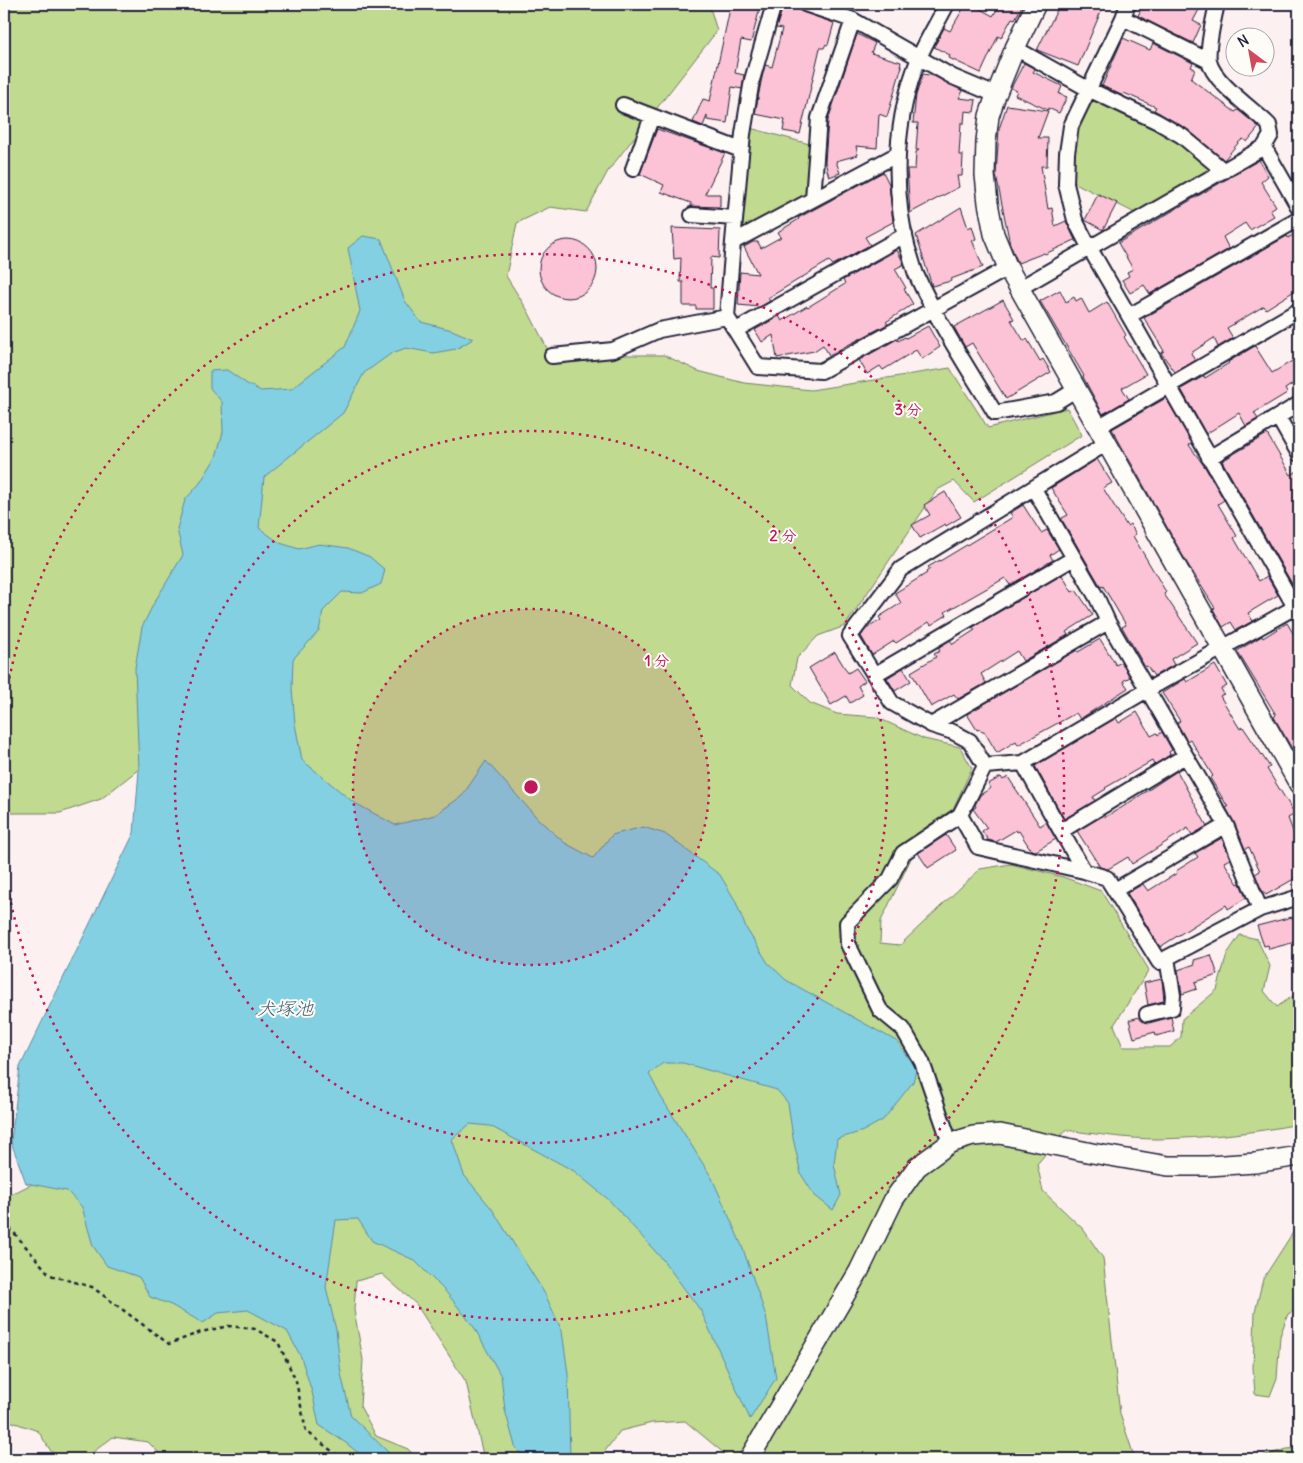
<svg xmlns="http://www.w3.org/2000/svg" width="1303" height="1463" font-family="Delius,'Klee One',sans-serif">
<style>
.green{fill:#c0da90;stroke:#717e66}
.water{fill:#84d0e3;stroke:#5d8aa0}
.building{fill:#fcc2d5;stroke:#22223b}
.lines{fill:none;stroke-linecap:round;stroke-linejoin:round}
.street-casing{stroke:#22223b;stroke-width:18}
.secondary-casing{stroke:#22223b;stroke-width:22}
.path{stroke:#22223b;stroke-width:2.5;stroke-dasharray:4 4;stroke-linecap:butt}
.street{stroke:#fdfcf7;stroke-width:14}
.secondary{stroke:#fdfcf7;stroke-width:19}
.ring{fill:none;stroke:#c2185b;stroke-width:2.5;stroke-dasharray:2.5 5}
.labels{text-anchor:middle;stroke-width:4;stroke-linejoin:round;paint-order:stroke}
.water-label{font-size:19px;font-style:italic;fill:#445f76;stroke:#fdfcf7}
.centre{fill:#c2185b;stroke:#fdfcf7;stroke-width:2.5}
.ring-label{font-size:15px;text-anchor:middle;font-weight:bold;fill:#c2185b;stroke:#fdfcf7;stroke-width:4;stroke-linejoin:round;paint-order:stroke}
</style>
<rect width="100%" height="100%" fill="#fdf0f0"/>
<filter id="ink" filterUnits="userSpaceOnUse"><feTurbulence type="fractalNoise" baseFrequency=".02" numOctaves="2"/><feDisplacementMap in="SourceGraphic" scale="10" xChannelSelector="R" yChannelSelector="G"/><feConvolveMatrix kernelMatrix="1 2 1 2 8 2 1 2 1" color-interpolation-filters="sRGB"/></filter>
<g filter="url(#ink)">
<path class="green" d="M4 4H709L717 31 608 171 586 212 550 207 517 223 506 276 528 311 549 352 609 355H664L698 371 744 383 811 390 950 368 988 428 1067 408 1082 435 974 502 954 481 937 490 845 626 818 636 797 658 792 685 810 703 837 714 876 717 924 739 960 747 972 768 953 809 926 827 881 921 880 943 900 945 980 869 1011 864 1063 877 1101 891 1149 970 1114 1025 1123 1047H1170L1181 1037 1182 1019 1217 990 1227 954 1240 935 1257 939 1270 966 1264 991 1277 1007 1294 995 1299 967V1124C1253 1133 1205 1138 1158 1139 1128 1139 1096 1134 1066 1130L1037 1164 1043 1191 1083 1229 1103 1258 1120 1414 1135 1459H731L685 1421 652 1423 620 1431 599 1459H484L466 1382 416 1304 382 1274 356 1281 354 1310 363 1360 360 1406 376 1436 408 1449 417 1459H165L148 1442 113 1437 84 1459H56L38 1431 4 1419V1198L99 1150 396 861 169 745 101 799 60 813H4Z
M1093 98 1171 137 1214 168 1206 174 1137 214 1075 183C1066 150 1078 127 1093 98Z
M750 128 813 145 806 197 746 228 741 223Z
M1299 1223V1308L1288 1314 1280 1336 1277 1378 1270 1396 1255 1394 1253 1368 1255 1312 1263 1279Z
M1299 1448V1459H1264L1263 1456 1287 1449Z"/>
<path class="water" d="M363 236 381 239 405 301 421 322 452 330 473 339 456 349 433 353 406 348 392 353 364 373 343 413 264 477 259 528 280 543 299 549 319 544 348 548 370 557 385 570 381 584 362 593 342 592 323 611 319 631 293 659 292 688 295 724 302 760 353 802 395 825 435 815 462 796 486 761 538 819 565 843 593 858 612 835 643 827 665 834 720 875 735 900 746 928 768 963 786 980 898 1042 905 1054 912 1061 916 1070 913 1082 883 1120 863 1131 837 1139 834 1164 841 1195 833 1210 814 1195 801 1174 793 1138 788 1103 777 1090 683 1063H663L649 1074 661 1097 712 1178 742 1246 766 1316 776 1378 750 1419 701 1311 663 1260 609 1200 574 1171 490 1126 470 1124 452 1139 464 1175 492 1209 545 1294 562 1331 568 1374 570 1459H524L515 1446 505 1410 501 1376 474 1327 446 1292 414 1260 372 1241 358 1219 336 1220 326 1287 336 1330 341 1374 351 1416 391 1455 390 1459H366L346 1443 319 1425 312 1392 301 1357 287 1331 248 1310 218 1313 203 1323 171 1305 150 1297 139 1277 107 1266 93 1246 82 1207 67 1191 26 1183 11 1142 20 1067 134 833 139 770 135 668 142 627 154 603 183 555 177 529 185 500 200 483 216 457 223 432 222 402 210 388V371L227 370 247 384 261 391 291 389 345 347 360 311 348 248Z"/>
<path class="building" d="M731 4H761L751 42 741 40 735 73 744 75 742 89 732 87 727 123 707 120V116L703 126 693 122 703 99 710 101Z
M784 4 798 8 802 12 834 23 828 45 826 44 824 48H820L800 134 783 131 785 120 755 114 761 82 765 65 772 67 782 29 776 28Z
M966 4H971L993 16 1000 4H1023L1015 19 1012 18 1001 38 998 36 981 73 949 58 950 55 934 47 944 28 950 31Z
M1060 4H1070L1083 10 1086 4H1104L1078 66 1037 50Z
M1143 4H1202L1193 21 1201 25 1193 43 1138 16Z
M857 34 875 43 871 53 901 62 900 66H902L887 117 879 114 877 148 856 146 858 155 836 161 840 173 829 177 825 162 828 120Z
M1123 38 1150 50 1153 43 1193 63 1191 67 1195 69 1191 79 1235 112 1238 110 1259 127 1247 142 1243 139 1239 142 1224 160 1187 129 1154 110 1156 107 1124 93 1123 96 1102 86Z
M1024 63 1035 69 1033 72 1062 86 1059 94 1067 97 1059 113 1048 108V110L1015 95 1017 91 1011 88Z
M923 74 934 76 963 91 959 98 976 100 974 112 965 111 964 123H961L959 155H963L962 176H957L959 187 910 213 907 169H915L916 152 919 150H916L918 123H913L916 95Z
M1007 105 1048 111 1038 138H1048L1047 166H1041L1048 209 1052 208 1055 226 1066 221 1075 240 1045 254 1044 253 1018 263 1010 244 996 175 999 129Z
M657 129 725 153 705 194H720V207L691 206V203L661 192 664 185 640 174Z
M1259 160 1268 176 1261 182 1276 206 1270 210 1274 216 1250 230 1245 223 1223 237 1229 249 1150 294 1144 285 1130 293 1122 280 1129 276 1127 272 1133 269 1118 243Z
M883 172 889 184 893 222 865 237 870 245 833 265 829 261 768 298 770 301 760 307 738 305 740 272 758 274 744 247 753 242H758L761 248 781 237 778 232 799 219 798 218Z
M1098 194 1117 203 1103 230 1085 220Z
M961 207 968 228 972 226 976 239 972 240 983 267 951 279V281L932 286 916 235Z
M672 228 720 230 719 258 711 257 710 288H713V309H696V306H683V282H680L681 258 674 259Z
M1299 231V288L1266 309 1264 306 1227 328 1233 338 1218 347 1214 338 1191 353 1195 361 1175 372 1161 353 1164 351 1144 318 1287 236 1288 238Z
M539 269a29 29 0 1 1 58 0a29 29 0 1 1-58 0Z
M897 250 904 264 895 269 906 288 904 289 913 304 886 322 888 324 829 355 823 345 814 351 777 358 773 335 762 342 755 330 779 316 782 321 807 306 808 307 845 284 843 280Z
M1060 290 1066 302 1074 297 1076 301 1081 298 1089 313 1107 302 1126 335 1124 337 1146 374 1122 388 1129 399 1103 414 1083 377 1084 376 1040 301Z
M1003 300 1014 319 1011 320 1024 341 1027 339 1040 361 1043 359 1051 372 1006 399 972 343 965 347 954 327Z
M928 326 940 347 922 359 916 350 883 370 880 366 867 374 859 360 897 339 898 341 905 337 906 338Z
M1255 346 1272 373 1299 357V380L1285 389 1287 393 1254 413 1258 419 1246 426 1239 413 1206 434 1181 389 1204 376 1205 378 1229 363 1228 362Z
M1166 398 1192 443 1189 445 1205 467 1224 500 1218 504 1237 536 1234 538 1259 581 1267 576 1278 595 1248 613 1253 621 1236 630 1231 622 1223 627 1213 609 1215 608 1187 563 1112 429Z
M1267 434 1291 475 1299 470V596L1222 461Z
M1097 459 1112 483 1103 488 1127 526 1130 524 1136 534 1133 536 1166 592 1164 594 1197 643 1171 659 1174 665 1154 676 1147 666 1145 667 1122 627 1126 625 1103 586 1101 587 1062 520V518L1068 515 1051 488Z
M945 492 961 517 946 526 945 524 920 538 912 525 930 515 924 505Z
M1023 505 1041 533 1047 530 1059 549 1050 555 1053 560 1010 585 1005 578 945 612 947 615 931 625 929 622 896 643 894 641 872 655 861 636 866 629 881 620 879 617 901 603 895 593 927 573 926 572 930 569 928 567 940 560V561L1013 517 1010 513Z
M1062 575 1072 592 1076 590 1093 615 1066 632 1068 635 1023 661 1017 651 981 674 986 683 958 699 954 694 931 707 911 672 936 657 934 654 940 651 938 648 950 640 953 644 975 630 973 627Z
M1287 623 1299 643V761L1274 717 1276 715 1237 651 1262 636 1263 638Z
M1100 639 1116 665 1121 662 1130 677 1123 681 1128 688 1080 719 1076 713 1018 745 1016 741 997 753 984 731 982 732 980 729 977 730 967 714 1077 650 1078 652Z
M835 652 848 673 856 668 865 681 858 686 863 695 850 703 846 696 831 705 809 668Z
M1215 665 1227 686 1221 689 1224 694 1220 696 1240 729 1243 727 1270 767 1267 769 1295 814 1288 818 1299 848V876L1266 895 1261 889 1255 874 1260 871 1249 847 1245 849 1234 822 1226 808 1228 807 1210 778 1213 776 1190 739 1187 741 1177 723 1180 721 1162 693 1185 679 1187 682Z
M903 668 911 681 895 691 887 678Z
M1137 712 1151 736 1157 733 1158 735 1162 732 1172 750 1169 752 1170 755 1154 765 1152 761 1105 788 1106 789 1093 797 1095 801 1064 819 1035 766 1116 718 1119 723Z
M1177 771 1207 826 1192 835 1188 828 1132 864 1128 857 1108 869 1100 867 1077 831 1104 815 1105 817 1121 808Z
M1001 777 1003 780 1008 777 1040 826 1046 822 1056 839 1036 851 1031 850 1019 831 1017 832 1016 830 996 842 988 840 982 831 987 828 973 809 976 807 975 805 980 795 991 788 988 784Z
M946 835 956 850 928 868 918 853Z
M1222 838 1230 859 1224 862 1238 884 1240 883 1246 898 1228 909 1226 905 1160 947 1127 893 1143 884 1148 891 1177 873 1176 871 1198 857 1195 853Z
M1292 917 1293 919 1299 918V941L1269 949 1268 945 1264 946 1257 926Z
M1211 955 1218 975 1195 982 1197 989 1182 994 1178 970 1195 964 1194 960Z
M1162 979 1164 1001 1148 1005 1144 983Z
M1139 1017 1144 1022 1149 1023 1171 1017 1174 1031 1156 1036 1155 1032 1134 1038 1129 1020Z"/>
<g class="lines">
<g class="street-casing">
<path id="street" d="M774 4 752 80 743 134 733 242 898 154
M805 4 853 20
M947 4C938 22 927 39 919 58 895 117 891 187 908 249 911 257 913 266 916 274 938 323 968 368 995 413L1056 402 1077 389
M1128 4 1123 18 1209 61
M1123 18 1071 126 1067 153 1066 184 1075 220 1089 247 1129 316 1299 219
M1015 48 1088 89 1156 121 1182 136 1224 171
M623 105 741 150
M1264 147 1299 208
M633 169 652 116
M813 199 819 118 853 20 953 77 996 95
M692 215 735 218
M733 242 727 317 758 367 821 371 1008 268
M1020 288 1264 147 1271 135 1269 125C1254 110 1213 82 1209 61 1207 49 1214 17 1217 4
M1129 316 1299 614
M736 330 905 235
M552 356 613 350 659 330 727 317
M1278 417 1299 454
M1098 427 1299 310
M1107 443 901 569 850 636 892 703 931 725 1108 622
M1209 458 1299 404
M1034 489 1097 598 1108 622 1226 825 1115 890
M874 675 1074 558
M931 725 953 732 970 741 985 766 1023 763 1147 690 1299 605
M1023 763 1061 831 1185 756
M960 815 978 847 1084 871 1107 878 1159 962 1260 909 1299 897
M1226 825 1260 909
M1061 831 1084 871
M1147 1014 1172 1008 1173 995 1167 958
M950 1143 922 1062 903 1029 880 1010 848 944 847 923 890 879 903 853 960 815 985 766"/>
</g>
<g class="secondary-casing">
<path id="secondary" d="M1036 4 1015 48 996 95 989 116 986 141 985 175 988 203 994 234 1008 268 1299 784
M749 1459 859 1271 894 1199 917 1167 950 1143 973 1136 1000 1134 1092 1153 1168 1166H1208L1255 1163 1299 1156"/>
</g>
<path class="path" d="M4 1221 50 1275 92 1287 169 1344 201 1332 229 1326 255 1329 278 1342 296 1381 306 1431 342 1459"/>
<use href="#street" class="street"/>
<use href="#secondary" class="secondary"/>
</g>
</g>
<circle cx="531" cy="787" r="178" fill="#c2185b" fill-opacity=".12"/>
<g class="ring">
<circle cx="531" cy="787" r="178"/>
<circle cx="531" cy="787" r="356"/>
<path d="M4 708A533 533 0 1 1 4 866"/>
</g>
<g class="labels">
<g class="water-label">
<text x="285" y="1015">犬塚池</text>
</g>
</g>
<circle cx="531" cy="787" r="8" class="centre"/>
<g class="ring-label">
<text x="908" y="415">3 分</text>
<text x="783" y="541">2 分</text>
<text x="657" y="666">1 分</text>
</g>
<rect width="1303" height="1463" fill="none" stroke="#fdfcf7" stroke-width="20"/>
<rect x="10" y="10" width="1283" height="1443" fill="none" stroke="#22223b" stroke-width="2" filter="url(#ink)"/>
<g transform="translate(1250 52) rotate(328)"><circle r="24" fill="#fdfcf7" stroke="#a5a5ac"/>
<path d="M0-4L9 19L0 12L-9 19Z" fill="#d1495b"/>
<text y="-8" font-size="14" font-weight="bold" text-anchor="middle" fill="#22223b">N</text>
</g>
</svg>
